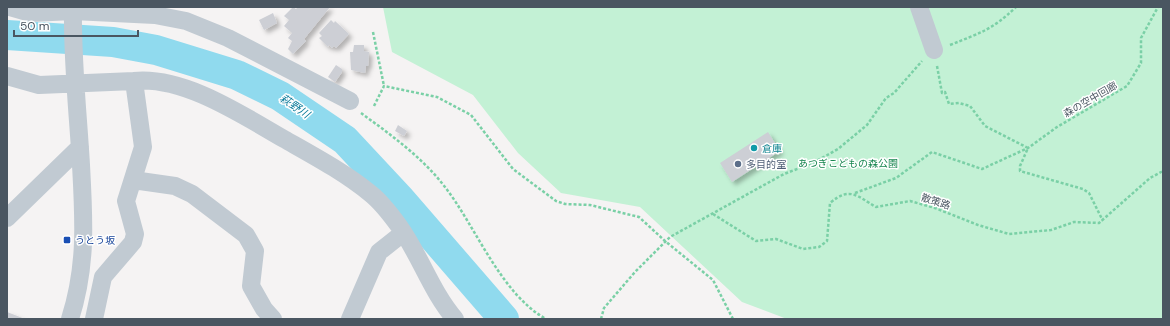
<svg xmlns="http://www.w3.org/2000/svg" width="1170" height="326" font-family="'DM Sans','Noto Sans JP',sans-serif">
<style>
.green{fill:#c3f1d5}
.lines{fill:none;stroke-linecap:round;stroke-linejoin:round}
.river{stroke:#90daee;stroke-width:30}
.building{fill:#cdcfd5;filter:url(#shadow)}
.path{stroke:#7ad0a6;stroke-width:2.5;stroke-dasharray:3 2;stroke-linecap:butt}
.minor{stroke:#c1cad2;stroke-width:18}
.culture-dot{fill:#0f9aa8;stroke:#fff;stroke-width:1.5}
.service-dot{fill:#5c6f8a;stroke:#fff;stroke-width:1.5}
.transit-dot{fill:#1a4fb4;stroke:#fff;stroke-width:1.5}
.labels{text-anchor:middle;stroke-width:3;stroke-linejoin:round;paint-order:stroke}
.street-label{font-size:10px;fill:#4a5661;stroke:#fff}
.culture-label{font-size:10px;fill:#0d838f;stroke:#fff;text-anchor:start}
.park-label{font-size:10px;fill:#17864f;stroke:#fff}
.service-label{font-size:10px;fill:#4e5e75;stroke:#fff;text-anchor:start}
.transit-label{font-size:10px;fill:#164399;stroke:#fff;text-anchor:start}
.water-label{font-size:11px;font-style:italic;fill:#0c7c9b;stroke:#fff}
</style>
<defs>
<filter id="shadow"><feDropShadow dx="3.5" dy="3.5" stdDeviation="2" flood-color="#0004"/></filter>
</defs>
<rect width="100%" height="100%" fill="#f5f3f3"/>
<path class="green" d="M383 7H1163V319H787L742 302 640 207 561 193 518 153 473 95 392 52Z"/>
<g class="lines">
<path class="river" d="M7 35 113 42 156 50 237 75 280 96 345 140 401 200 504 319"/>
</g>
<path class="building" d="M293 7 296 9 298 7H330L304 39 306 41 293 54 288 49 292 41 288 38 292 33 284 26 289 20 284 16Z
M273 13 277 23 264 30 259 20Z
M331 20 334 23 335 21 349 34 336 48 334 46 332 48 329 45 328 47 319 38 322 36 319 33Z
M354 45H364V51L369 52 368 66H366L365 73 351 70 350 52H353Z
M336 65 342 69V72L335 82 328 77Z
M398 125 407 131 404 136 395 131Z
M768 132 780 151 732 182 720 163Z
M7 312 25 319H7Z"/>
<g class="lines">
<path class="path" d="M373 32 384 86
M950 45C980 33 992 30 1016 7
M937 66 942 93 945 92 949 104 959 103 970 106 985 126 1028 148 1020 166V171L1083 189 1089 193 1103 221
M374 106 384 86 437 97 471 115 513 169 556 201 565 204 590 205 639 217 665 241 713 280 733 319
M361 113C391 135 422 157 445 187 476 227 501 294 546 319
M855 193 896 178 932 152 982 169 1028 148 1057 127 1127 86 1141 63V38L1158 7
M713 214 756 241 776 239 803 249 819 247 827 241 830 203C850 186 857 196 876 207L910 201 935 208 978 225 1009 234 1051 230 1074 222 1099 223 1150 178 1163 171
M601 319 604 308 635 272 670 237 784 174 813 163 838 149 867 125 886 98 894 93 922 61"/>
<path class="minor" d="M10 7 31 13 73 11 155 15 186 21 228 38 350 101
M919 7 934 50
M7 76 39 85 134 81 143 147 126 201 135 234 133 242 103 277 94 319
M134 81C184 76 242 115 284 139 314 156 344 172 371 194 381 202 391 215 399 226 420 255 431 291 455 319
M133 180 175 186 192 194 246 235 255 251 251 286 264 309 273 319
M7 218 80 147
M70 319C87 266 84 220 81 165 78 113 72 60 73 7
M350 319 379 252 403 233"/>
</g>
<circle class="culture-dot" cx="754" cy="148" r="4"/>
<circle class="service-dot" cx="738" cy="164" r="4"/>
<rect class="transit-dot" x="63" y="236" width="8" height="8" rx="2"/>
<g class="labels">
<g class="street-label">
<text transform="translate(1090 99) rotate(-30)" y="4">森の空中回廊</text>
<text transform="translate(936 201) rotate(18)" y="4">散策路</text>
</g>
<g class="culture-label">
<text x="762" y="152">倉庫</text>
</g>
<g class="park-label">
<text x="848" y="167">あつぎこどもの森公園</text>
</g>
<g class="service-label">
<text x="746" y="168">多目的室</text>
</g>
<g class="transit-label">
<text x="75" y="244">うとう坂</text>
</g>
<g class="water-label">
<text transform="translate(295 106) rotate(34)" y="4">萩野川</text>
</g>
</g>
<rect width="1170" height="326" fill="none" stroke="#4a5661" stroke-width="16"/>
<path d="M14 30v6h124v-6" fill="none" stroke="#4a5661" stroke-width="2"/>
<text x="20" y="30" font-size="12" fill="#4a5661" stroke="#ffffff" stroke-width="3" paint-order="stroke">50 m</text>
</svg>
